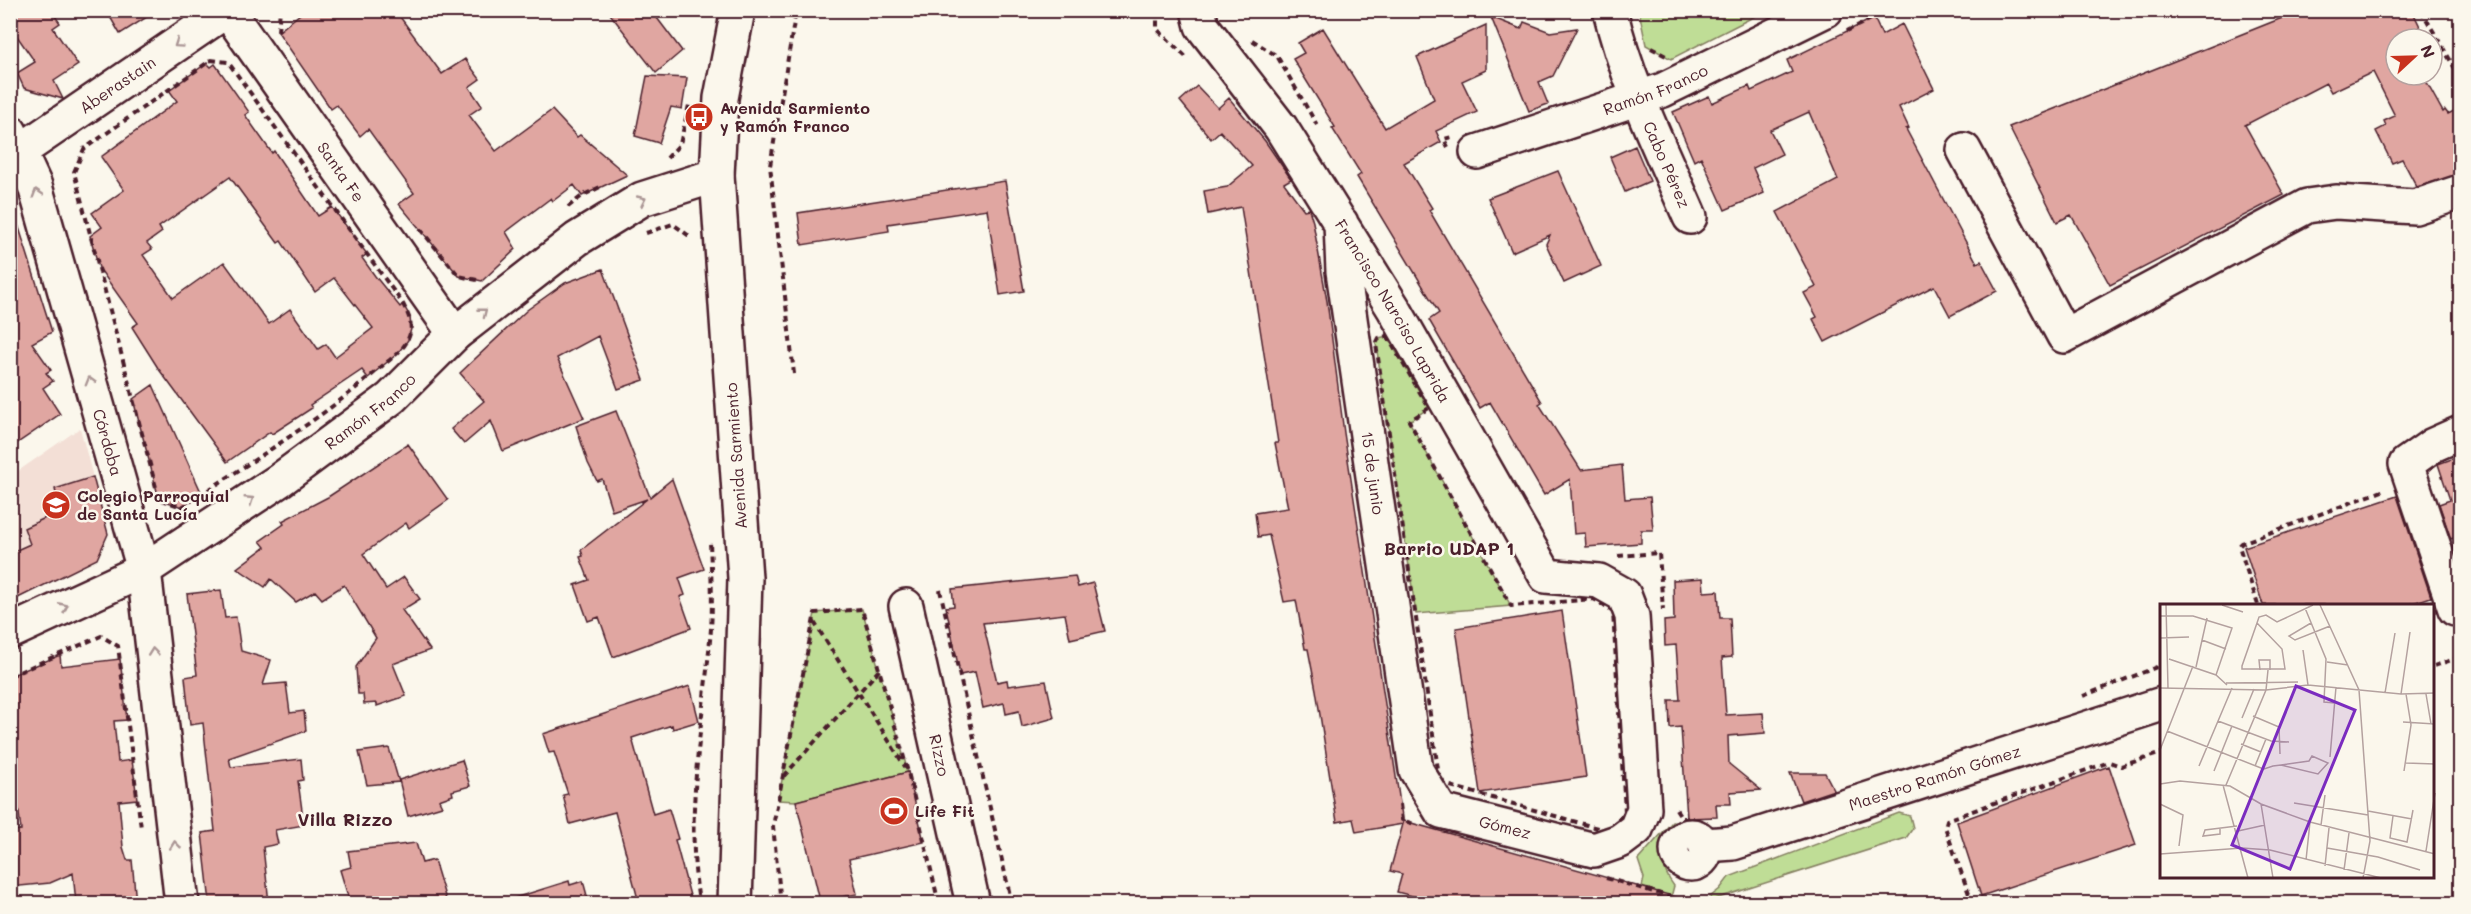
<svg xmlns="http://www.w3.org/2000/svg" width="2471" height="914" font-family="Mali,sans-serif">
<style>
.built{fill:#f3dfd6}
.green{fill:#bfdd96;stroke:#847e60;stroke-width:1.5}
.building{fill:#e0a6a1;stroke:#4a1f2b;stroke-width:1.5;fill-rule:evenodd}
.lines{fill:none;stroke-linecap:round;stroke-linejoin:round}
.minor-casing{stroke:#4a1f2b;stroke-width:38}
.path{stroke:#4a1f2b;stroke-width:4;stroke-dasharray:6 4.5;stroke-linecap:butt}
.minor{stroke:#fbf7ec;stroke-width:33}
.oneway{stroke:#ab9695}
.labels{text-anchor:middle;stroke-width:5;stroke-linejoin:round;paint-order:stroke}
.street-label{font-size:16px;fill:#4a1f2b;stroke:#fbf7ec}
.poi-label{font-size:16px;font-weight:bold;fill:#4a1f2b;stroke:#fbf7ec;text-anchor:start}
.neighbourhood-label{font-size:18px;font-weight:bold;fill:#4a1f2b;stroke:#fbf7ec}
.inset-road{fill:none;stroke:#b4a19f;stroke-width:1.5}
.view{fill:#7b2cbf;fill-opacity:0.15;stroke:#7b2cbf;stroke-width:3}
.inset-edge{fill:none;stroke:#4a1f2b;stroke-width:3}
</style>
<rect width="100%" height="100%" fill="#fbf7ec"/>
<filter id="ink" filterUnits="userSpaceOnUse"><feTurbulence type="fractalNoise" baseFrequency=".0167" numOctaves="2"/><feDisplacementMap in="SourceGraphic" scale="12" xChannelSelector="R" yChannelSelector="G"/><feConvolveMatrix kernelMatrix="1 2 1 2 8 2 1 2 1" color-interpolation-filters="sRGB"/></filter>
<g filter="url(#ink)">
<path class="built" d="M80 428 108 534 97 559 11 602V476Z"/>
<path class="green" d="M1639 11V10L1765 11 1671 59 1646 45Z
M1387 336 1429 408 1409 421 1511 606 1416 614 1376 344 1379 338Z
M862 609 908 772 796 801 778 800 815 613Z
M1899 813 1910 816 1913 828 1906 838 1712 900 1710 897 1720 889 1729 877Z
M1672 822 1679 823C1663 844 1656 863 1674 886L1671 897 1642 887 1644 878 1638 860Z"/>
<path class="building" d="M10 10H51L60 23 53 28 78 65 54 81 63 99 24 88 17 73 35 62 10 26Z
M106 10H158L120 34Z
M305 10H395L442 74 465 59 480 79 469 87 482 106 469 115 496 151 552 110 577 137 580 135 627 175 582 196 574 185 553 201 551 198 506 232 516 249 482 281 459 276 399 204 414 193 368 129 360 136 337 105 331 109 278 32Z
M607 10H651L682 51 656 73Z
M2284 10H2412L2426 39H2396V75H2426L2423 76 2443 112 2445 110 2448 114 2460 108V174L2417 187 2402 159 2392 163 2376 131 2386 126 2384 121 2395 116 2373 72 2331 92 2326 83 2245 125 2284 195 2110 285 2071 215 2057 222 2009 127 2287 16Z
M1491 17 1521 29 1524 22 1550 32 1577 28 1553 76 1539 82 1548 104 1529 111Z
M1874 18 1882 35 1902 24 1934 89 1899 107 1909 128 1906 129 1977 263 1981 261 1997 291 1950 316 1934 286 1825 342 1813 319 1817 317 1804 293 1816 287 1777 212 1838 180 1809 112 1770 130 1782 154 1753 168 1764 193 1725 210 1701 157 1694 161 1673 112 1709 96 1712 103 1749 86 1751 91 1792 72 1787 60Z
M1486 25V70L1462 81 1477 112 1436 131 1441 142 1404 163 1432 208 1429 210 1542 402 1539 404 1581 470 1622 465 1625 499 1650 497 1653 530H1641V543L1586 547 1585 533 1574 534 1570 479 1544 495 1490 402 1480 408 1429 320 1439 313 1357 177 1361 174 1332 128 1335 127 1293 59 1304 53 1298 43 1323 28 1385 128 1434 99 1417 57Z
M2432 52 2440 68 2432 72Z
M207 63 211 67 215 64 249 112 245 115 272 153 274 151 318 216 332 207 367 254 362 258 375 276 400 307 403 304 410 317 411 329 408 340 397 354 368 378 362 370 310 405 312 408 272 434 270 432 227 462 158 368 132 327 138 323 99 268 90 236 102 227 92 213 124 190 101 157 177 101 169 90ZM230 177 278 243 281 241 315 292 334 278 373 328 335 357 326 344 318 349 290 309 269 324 224 262 173 298 143 255 152 249 147 243 162 232 159 227Z
M647 76 687 78 682 109 671 107 659 143 635 136Z
M1197 86 1218 108 1229 98 1265 141 1291 179 1284 183 1304 210 1309 209 1313 222 1327 301 1344 433 1403 823 1404 821 1676 897 1675 903H1514L1493 898 1492 903H1440L1397 892 1402 874 1390 871 1403 824 1356 832 1353 819 1337 822 1316 690 1308 649H1305L1296 600 1284 602 1269 535 1258 537 1255 513 1288 508 1275 443H1278L1241 207 1208 214 1204 191 1227 187 1252 166 1220 131 1211 139 1180 101Z
M1635 146 1650 181 1625 192 1610 157Z
M1558 171 1601 266 1564 283 1546 244 1550 235 1512 252 1488 198Z
M1005 181 1024 291 1000 295 987 209 888 224 889 231 802 245 798 213Z
M15 215 52 332 32 343 51 370 46 373 53 381 43 388 60 414 10 448V216Z
M603 269 644 380 618 389 598 336 557 358 584 418 503 451 491 421 464 444 451 429 484 401 460 373 527 310 565 283Z
M153 385 202 494 182 507 159 499 133 399Z
M616 411 650 497 672 479 704 569 679 578 685 595 680 597 691 628 613 657 599 617 588 621 575 585 589 580 580 557 583 556 581 550 647 499 612 511 602 479 597 481 588 463 576 426Z
M408 444 448 500 409 528 406 523 363 554 386 589 404 577 420 599 402 610 430 650 393 664 406 696 377 706V703L364 704 363 694H358L356 667 376 638 344 585 322 599 315 591 296 602 271 579 265 587 237 568 265 547 260 541 284 524 282 521 328 497Z
M2460 456V536L2451 539 2439 504 2450 500 2438 464Z
M93 477 108 534 97 559 10 602V553L30 544 24 528 60 511 55 489Z
M2397 496 2431 597 2407 605H2263L2244 547Z
M1075 576 1078 587 1093 583 1105 631 1070 639 1065 614 983 623 997 682 1007 680 1008 686 1046 681 1054 718 1022 727 1019 711 1006 714 1004 703 983 708 975 672 960 675 946 607 954 606 952 589Z
M1703 578 1704 592 1718 591 1720 618H1730L1732 657 1722 658 1726 715 1763 713 1765 733 1728 736 1729 764 1761 790 1730 792 1731 804H1716L1717 817 1687 818 1681 727 1670 728 1669 700H1680L1676 645 1665 646 1664 621 1674 620 1673 580Z
M221 590 225 618 236 617 241 651 271 660 263 685 286 683 290 713 304 711 306 731 229 758 231 767 301 759 303 780 298 781 304 825 275 830 278 844 263 847 269 903H210L202 833 215 831 203 723 190 725 185 677 197 675 187 594Z
M1562 611 1586 777 1480 793 1456 628Z
M60 655 61 666 120 659 127 720 114 721 118 762 132 760 137 799 119 801 123 847 127 860H132L136 903H111L110 900 76 903 73 873 50 883 10 887V831L21 830 13 764H10V676Z
M690 686 699 721 673 729 672 725 632 738 653 814 669 809 678 839 675 840 692 903H639L615 812 570 824 563 795 568 794 554 752 549 753 543 734Z
M389 748 399 782 367 785 359 752Z
M462 760 470 786 452 791 453 795 439 800 442 806 408 816 399 780Z
M2109 766 2136 845 1981 896 1957 822Z
M908 772 924 842 849 859 857 894 820 901 796 801Z
M1790 773H1825L1834 790 1801 801Z
M416 843 422 863 434 860 447 903H350L340 870 351 867 348 851Z
M569 881 570 885 583 881 589 903H512L511 899Z"/>
<g class="lines">
<g class="minor-casing">
<g id="minor">
<path id="s1" d="M227 10 455 334"/>
<path id="s2" d="M1198 10 1202 26 1281 128 1394 309 1546 576 1599 581 1624 595 1632 616 1644 809 1636 829 1620 841 1594 850 1441 811 1416 770 1343 271 1341 223"/>
<path id="s3" d="M1610 10C1627 83 1661 150 1690 217"/>
<path id="s4" d="M10 132 35 186 144 570 182 904"/>
<path d="M1964 150 2064 336 2307 206 2336 202 2415 207 2460 192"/>
<path id="s5" d="M1477 152 1663 90 1826 10"/>
<path id="s6" d="M10 158 227 10"/>
<path id="s7" d="M906 606 973 904"/>
<path d="M2455 609 2406 464 2433 445 2460 433"/>
<path id="s8" d="M10 632 144 570 280 480 391 398 455 334 577 239 642 199 717 175"/>
<circle cx="1691" cy="850" r="14"/>
<path id="s9" d="M1705 845 1733 843 2162 704"/>
<path d="M735 904 745 578 717 175 721 98 738 10"/>
</g>
</g>
<path class="path" d="M1157 10V29L1186 57
M2421 10 2460 77
M278 31 280 10
M1847 31 1889 10
M1252 40 1277 56 1317 125
M1651 48 1666 56
M211 60 228 62 403 304C409 316 414 326 408 339 403 351 389 360 380 368 319 421 249 463 182 507L159 499 74 172 84 149Z
M1448 147 1444 139 1452 137
M667 158 680 144 689 105
M568 207 582 196 600 187
M420 229 459 276 477 280
M646 233 673 224 692 238
M1387 336 1429 408 1409 421 1511 606 1594 599 1613 612 1625 812 1608 831 1440 783 1376 344 1379 338Z
M794 374 770 166 796 10
M1618 556 1659 553 1663 610
M940 590 1012 904
M2258 605 2239 546 2242 543 2385 490
M814 622 906 768
M2434 666 2460 657
M10 676 101 636 118 646 141 828
M2083 696 2162 665
M784 776 879 670
M1400 804 1402 820 1414 824
M1676 809 1682 818H1693
M1606 878 1671 897
M1969 894 1945 827 1947 820 2109 762 2121 766 2162 753
M692 904 698 895C685 810 704 715 711 629 713 600 711 571 710 541
M781 904 773 826 815 613 862 609 908 772 939 904"/>
<use href="#minor" class="minor"/>
</g>
<defs><path id="oneway-chevron" d="M-2-3.5L2.5 0L-2 3.5" fill="none" stroke-width="1.6" stroke-linecap="round" stroke-linejoin="round" transform="scale(1.5)"/></defs>
<g class="oneway">
<use href="#oneway-chevron" transform="translate(178 44) rotate(146)"/>
<use href="#oneway-chevron" transform="translate(37 193) rotate(-107)"/>
<use href="#oneway-chevron" transform="translate(642 200) rotate(-25)"/>
<use href="#oneway-chevron" transform="translate(483 312) rotate(-38)"/>
<use href="#oneway-chevron" transform="translate(90 381) rotate(-106)"/>
<use href="#oneway-chevron" transform="translate(250 500) rotate(-33)"/>
<use href="#oneway-chevron" transform="translate(64 607) rotate(-25)"/>
<use href="#oneway-chevron" transform="translate(153 652) rotate(-96)"/>
<use href="#oneway-chevron" transform="translate(175 845) rotate(-96)"/>
</g>
</g>
<defs>
<g id="bus-disc" transform="scale(1.5)"><circle r="9.5" fill="#c8321e" stroke="#fbf7ec"/><path d="M-5-6H5V4H4V6H2V4H-2V6H-4V4H-5ZM-3.5-4V0h7V-4ZM-3.5 1.2v1.5H-2V1.2ZM2 1.2v1.5H3.5V1.2Z" fill="#fff"/></g>
<g id="school-disc" transform="scale(1.5)"><circle r="9.5" fill="#c8321e" stroke="#fbf7ec"/><path d="M0-5L7-2L0 1L-7-2ZM-4 1L0 2.5L4 1V4Q0 6-4 4Z" fill="#fff"/></g>
<g id="stadium-disc" transform="scale(1.5)"><circle r="9.5" fill="#c8321e" stroke="#fbf7ec"/><path d="M0-5a6.5 5 0 1 0 0 10a6.5 5 0 1 0 0-10ZM-3.5-1.8h7v3.6h-7Z" fill="#fff"/></g>
</defs>
<g fill-rule="evenodd">
<use href="#bus-disc" x="699" y="117"/>
<use href="#school-disc" x="56" y="505"/>
<use href="#stadium-disc" x="894" y="811"/>
</g>
<g class="labels">
<g class="street-label">
<text dy="6" stroke="none"><textPath href="#s6" startOffset="130">Aberastain</textPath></text>
<text dy="6" stroke="none"><textPath href="#s5" startOffset="189">Ramón Franco</textPath></text>
<text dy="6" stroke="none"><textPath href="#s3" startOffset="165">Cabo Pérez</textPath></text>
<text dy="6" stroke="none"><textPath href="#s1" startOffset="198">Santa Fe</textPath></text>
<text dy="6" stroke="none"><textPath href="#s2" startOffset="360">Francisco Narciso Laprida</textPath></text>
<text dy="6" stroke="none"><textPath href="#s8" startOffset="424">Ramón Franco</textPath></text>
<text dy="6" stroke="none"><textPath href="#s4" startOffset="326">Córdoba</textPath></text>
<text transform="translate(736 456) rotate(-94)" y="6">Avenida Sarmiento</text>
<text transform="translate(1373 473) rotate(82)" y="6">15 de junio</text>
<text dy="6" stroke="none"><textPath href="#s7" startOffset="153">Rizzo</textPath></text>
<text dy="6" stroke="none"><textPath href="#s9" startOffset="240">Maestro Ramón Gómez</textPath></text>
<text transform="translate(1505 827) rotate(14)" y="6">Gómez</text>
</g>
<g class="poi-label">
<text x="720" y="114">Avenida Sarmiento<tspan x="720" dy="18">y Ramón Franco</tspan></text>
<text x="77" y="502">Colegio Parroquial<tspan x="77" dy="18">de Santa Lucía</tspan></text>
<text x="915" y="817">Life Fit</text>
</g>
<g class="neighbourhood-label">
<text x="1449" y="555">Barrio UDAP 1</text>
<text x="345" y="826">Villa Rizzo</text>
</g>
</g>
<g transform="translate(2160 604)">
<rect width="274" height="274" fill="#fbf7ec"/>
<path class="inset-road" d="M6 1 8 84M62 1 83 8M160 1 199 86 210 237 203 274M145 4 166 55 164 98 175 99M0 12H33L72 24 56 71M97 19 122 45 125 65H82V62L97 19 99 13 106 11 117 18 153 1M151 19 129 32 135 36 170 22M0 34 29 33M42 36 66 45M143 46 148 81M9 55 56 71 67 81M167 58 188 61M36 63 47 14M100 66 99 56H110V66M66 79 138 78M0 84 106 86 148 81 241 90 275 89M225 89 235 29M241 90 250 28M266 90 271 120M93 112 119 123 120 150M82 114 94 85M58 117 111 137 129 138M243 118 275 120M7 127 101 164 104 165 113 162 121 161 149 157 152 152 168 159 158 170 121 161M81 140 101 148M0 146 33 62M170 153 176 83M246 159 275 160M39 162 72 84M95 162 106 135M54 167 72 122M244 167 251 121 246 90M0 180 20 177 70 182 101 200 150 218 275 250M63 181 88 274M66 181 106 86 108 66M134 199 208 211M0 200 23 211 19 242M101 200 113 274M208 207 252 215M233 212 230 234 247 238 253 206M161 221 165 191M60 224V230L43 232 45 226 77 222M78 227 105 221M167 244 218 253 260 266M266 247 275 189M0 250 82 244 110 246 221 274M146 256 150 218M165 262 169 224M184 266 189 229"/>
<path class="view" d="M136 82 195 106 130 265 72 241Z"/>
<rect width="274" height="274" class="inset-edge"/>
</g>
<rect width="2471" height="914" fill="none" stroke="#fbf7ec" stroke-width="36"/>
<rect x="18" y="18" width="2435" height="878" fill="none" stroke="#4a1f2b" stroke-width="2" filter="url(#ink)"/>
<g transform="translate(2414 57) rotate(68)"><circle r="28" fill="#fbf7ec" stroke="#b4a19f" stroke-width="1.5"/>
<path d="M0-4.5L10 22L0 15L-10 22Z" fill="#c8321e"/>
<text y="-9" font-size="16" font-weight="bold" text-anchor="middle" fill="#4a1f2b">N</text>
</g>
</svg>
